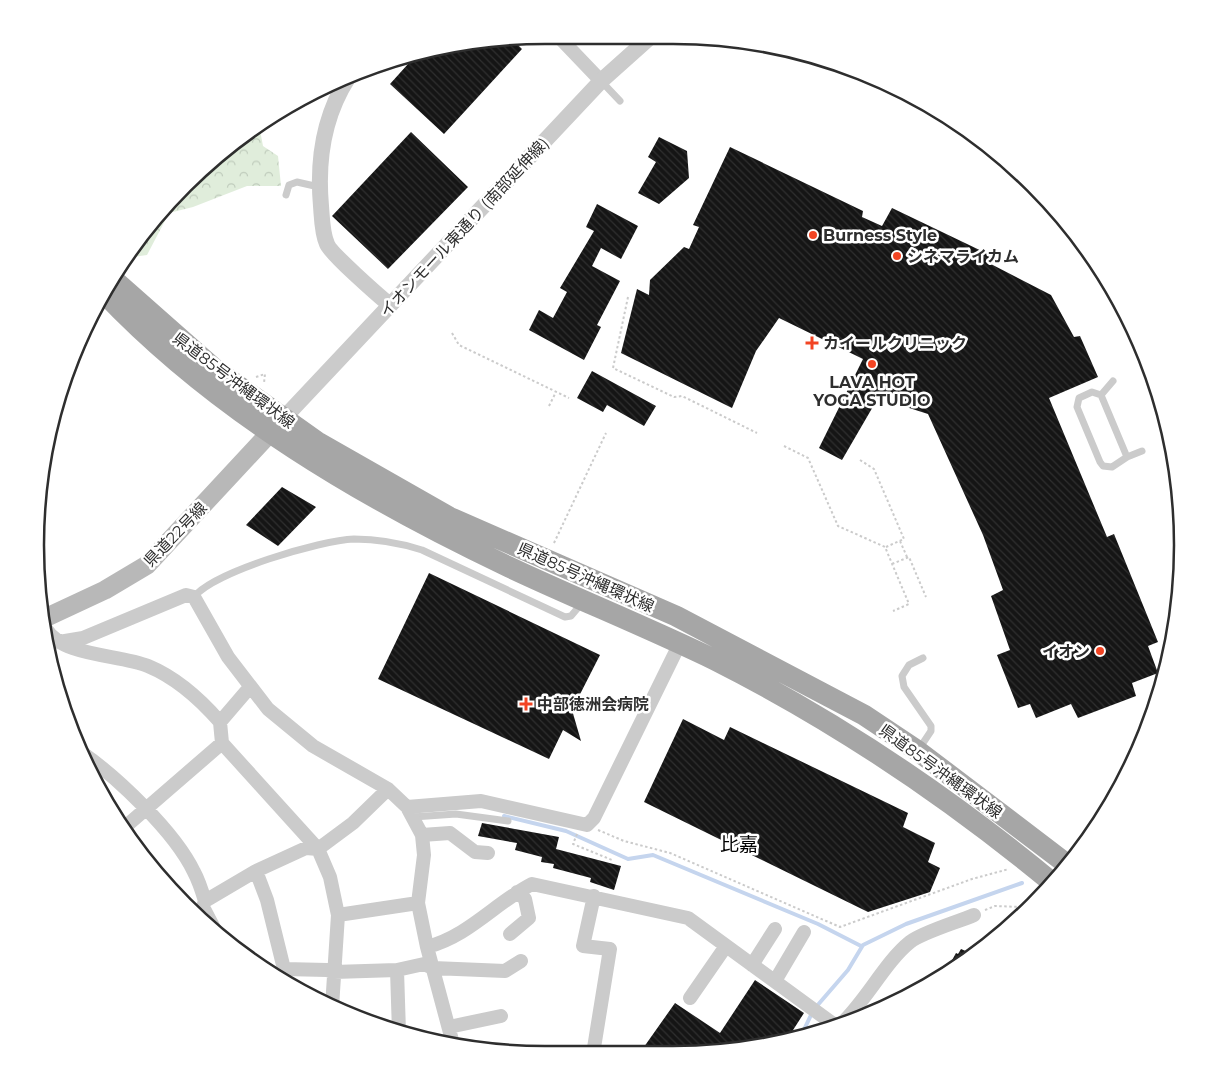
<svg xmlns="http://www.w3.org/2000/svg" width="1218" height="1090" font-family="Montserrat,'Noto Sans JP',sans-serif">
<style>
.forest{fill:url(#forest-crowns)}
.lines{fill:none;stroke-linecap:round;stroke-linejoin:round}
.stream{stroke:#c5d5ee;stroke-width:4}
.building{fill:url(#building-back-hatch)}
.path{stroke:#cbcbcb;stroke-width:2;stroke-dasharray:2.5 2.5;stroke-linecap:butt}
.service{stroke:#cbcbcb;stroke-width:7}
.minor{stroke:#cbcbcb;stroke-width:14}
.tertiary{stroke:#cbcbcb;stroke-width:16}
.secondary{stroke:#b8b8b8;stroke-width:19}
.primary{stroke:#a6a6a6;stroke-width:21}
.poi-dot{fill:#f24423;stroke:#fff;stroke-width:2}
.labels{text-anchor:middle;stroke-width:5;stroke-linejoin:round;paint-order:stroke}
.street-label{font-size:16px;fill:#2e2e2e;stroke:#fff}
.poi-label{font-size:16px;font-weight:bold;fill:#2e2e2e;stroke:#fff;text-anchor:start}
.quarter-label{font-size:19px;fill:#000;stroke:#fff}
.rim{fill:none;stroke:#2e2e2e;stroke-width:2.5}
</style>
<defs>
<pattern id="forest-crowns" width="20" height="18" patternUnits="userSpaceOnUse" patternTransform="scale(1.25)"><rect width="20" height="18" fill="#e0eddb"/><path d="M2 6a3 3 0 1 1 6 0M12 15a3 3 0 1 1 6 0" fill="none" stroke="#c0ccbc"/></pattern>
<pattern id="building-back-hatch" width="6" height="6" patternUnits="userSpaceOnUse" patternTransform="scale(1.25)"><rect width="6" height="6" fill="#151515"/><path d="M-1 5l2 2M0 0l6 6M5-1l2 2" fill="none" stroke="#2f2f2f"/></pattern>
</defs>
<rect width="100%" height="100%" fill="#fff"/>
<path class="forest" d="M259 125 263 146 278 156 281 186H247L193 207 169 213 147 255 126 258 141 234 234 141Z"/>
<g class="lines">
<path class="stream" d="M504 816 566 831 628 859 653 855 818 924 861 946
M816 1007 848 970 863 945 906 924 1022 883
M800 1038 812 1013"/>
</g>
<path class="building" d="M511 38 522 49 444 134 390 84 417 54 445 45Z
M411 132 468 187 388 269 332 216Z
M659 137 687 151 689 178 659 204 638 193 656 162 648 157Z
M730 147 863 211 862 217 882 226 892 208 990 255 987 262 1051 295 1074 337 1080 336 1098 377 1049 398 1107 537 1114 534 1158 642 1148 646 1158 673 1132 683 1136 696 1078 718 1071 704 1036 718 1030 704 1018 708 997 655 1010 650 991 596 1003 590 983 535 928 414 878 398 842 460 819 448 863 359 779 318 756 351 732 408 621 353 637 289 649 295 650 280 684 247 689 249 699 227 693 225Z
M597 204 638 226 621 259 601 248 592 266 620 281 597 325 601 327 584 360 529 330 539 310 553 318 567 292 560 288 594 231 586 227Z
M592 371 656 406 644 426 607 405 603 412 577 398Z
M282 487 316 507 278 546 246 525Z
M429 573 600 655 572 710 581 741 563 730 549 759 378 679Z
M683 719 724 740 730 727 908 813 903 827 935 843 928 862 940 868 930 892 868 912 644 802Z
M482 823 559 837 556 849 621 866 614 890 590 882 591 878 553 868 554 864 541 862 542 857 515 850 517 843 478 836Z
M961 949 975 955 945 973 956 953 958 954Z
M755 980 804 1013 786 1041 706 1054H639L675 1003 720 1033Z"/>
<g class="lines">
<path class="path" d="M628 297 613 368 674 397 682 396 757 433
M452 333 459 345 569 398
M256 377 265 374 264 383
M549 406 556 392
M784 446 808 458 838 526 885 547 909 604 893 611
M860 460 874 469 904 539 886 547
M900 541 907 557
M554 543 606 433
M892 564 909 557 926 597
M598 830 624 841 670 853 840 927 972 879 1009 869
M577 834 573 844 612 860
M985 910 995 906 1020 907"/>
<path class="service" d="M602 82 620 101
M286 195 289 185 297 182 319 187
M1092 392 1101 395 1127 457 1112 467 1103 466 1100 462 1077 407 1079 398Z
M1101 395 1113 381
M1127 457 1142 451
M194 597C213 572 321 540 354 539 377 539 400 543 422 550L565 617 571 616 582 603
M919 749 931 731V726L904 687 902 676 909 665 923 658
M413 817 456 814 508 821"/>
<path class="minor" d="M557 35 601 81
M46 629C63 657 120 654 148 666 177 678 200 699 220 722L222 743 318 849 330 877 338 915 332 1007
M59 642 83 638 186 595 194 597 228 657 268 709 313 746 388 789 407 807 422 835 424 855 418 903 427 947 453 1044
M220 722 250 687
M81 752C117 777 175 832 194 872 199 881 202 891 205 901
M407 807 481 801 587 825 594 818 680 643
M125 827 222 743
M422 835 450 833 475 852 488 853
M256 871 267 900 284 969 327 970 334 972 397 970 424 964 433 968 505 971 521 961
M203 907 216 932
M195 913 203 907 205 901 256 871 306 848 318 849 353 823 388 789
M338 915 418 903
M510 934 529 918 525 899 517 892
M427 947C469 936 495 903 532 884L688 918 836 1026
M752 965 775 929
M397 970 399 1032
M775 981 804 932
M690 998 726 946
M841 1024C866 1001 885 962 910 942 923 932 958 922 974 915
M449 1027 501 1016
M593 1054 610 949 583 946 594 896"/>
<path class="tertiary" d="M348 78C323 117 317 161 321 206 322 218 322 233 327 244 330 253 379 296 390 305
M283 419 601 81 648 39"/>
<path class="secondary" d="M45 618 105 590 147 565 280 422"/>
<path class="primary" d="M113 279 216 370 319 443 449 517 676 616 864 715 918 751 1068 865
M104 293C217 412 362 497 509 567 577 599 647 627 715 660 836 721 950 798 1054 884"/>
</g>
<g class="poi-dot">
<circle cx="813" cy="235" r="5"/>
<circle cx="897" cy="256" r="5"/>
<path d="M809.5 335.5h5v5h5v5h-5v5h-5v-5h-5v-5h5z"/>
<circle cx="872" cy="364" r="5"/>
<circle cx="1100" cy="651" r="5"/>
<path d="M523.5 696.5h5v5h5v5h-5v5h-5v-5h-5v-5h5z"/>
</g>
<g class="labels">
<g class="street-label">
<text transform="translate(464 227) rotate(-47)" y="6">イオンモール東通り (南部延伸線)</text>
<text transform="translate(234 380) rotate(37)" y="6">県道85号沖縄環状線</text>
<text transform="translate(175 534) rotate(-46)" y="6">県道22号線</text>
<text transform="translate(586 577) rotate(24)" y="6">県道85号沖縄環状線</text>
<text transform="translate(941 771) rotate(36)" y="6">県道85号沖縄環状線</text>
</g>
<g class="poi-label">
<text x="823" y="241">Burness Style</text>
<text x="907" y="262">シネマライカム</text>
<text x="823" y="349">カイールクリニック</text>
<text x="872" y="388" text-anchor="middle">LAVA HOT<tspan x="872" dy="18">YOGA STUDIO</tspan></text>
<text x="1090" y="657" text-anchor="end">イオン</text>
<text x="537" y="710">中部徳洲会病院</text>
</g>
<g class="quarter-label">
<text x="739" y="851">比嘉</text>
</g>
</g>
<path d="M0 0H1218V1090H0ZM545 44H673A501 501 0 0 1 1174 545V545A501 501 0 0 1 673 1046H545A501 501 0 0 1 44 545V545A501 501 0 0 1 545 44Z" fill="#fff" fill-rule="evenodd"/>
<path class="rim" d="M545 44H673A501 501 0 0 1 1174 545V545A501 501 0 0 1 673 1046H545A501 501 0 0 1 44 545V545A501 501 0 0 1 545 44Z"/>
</svg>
